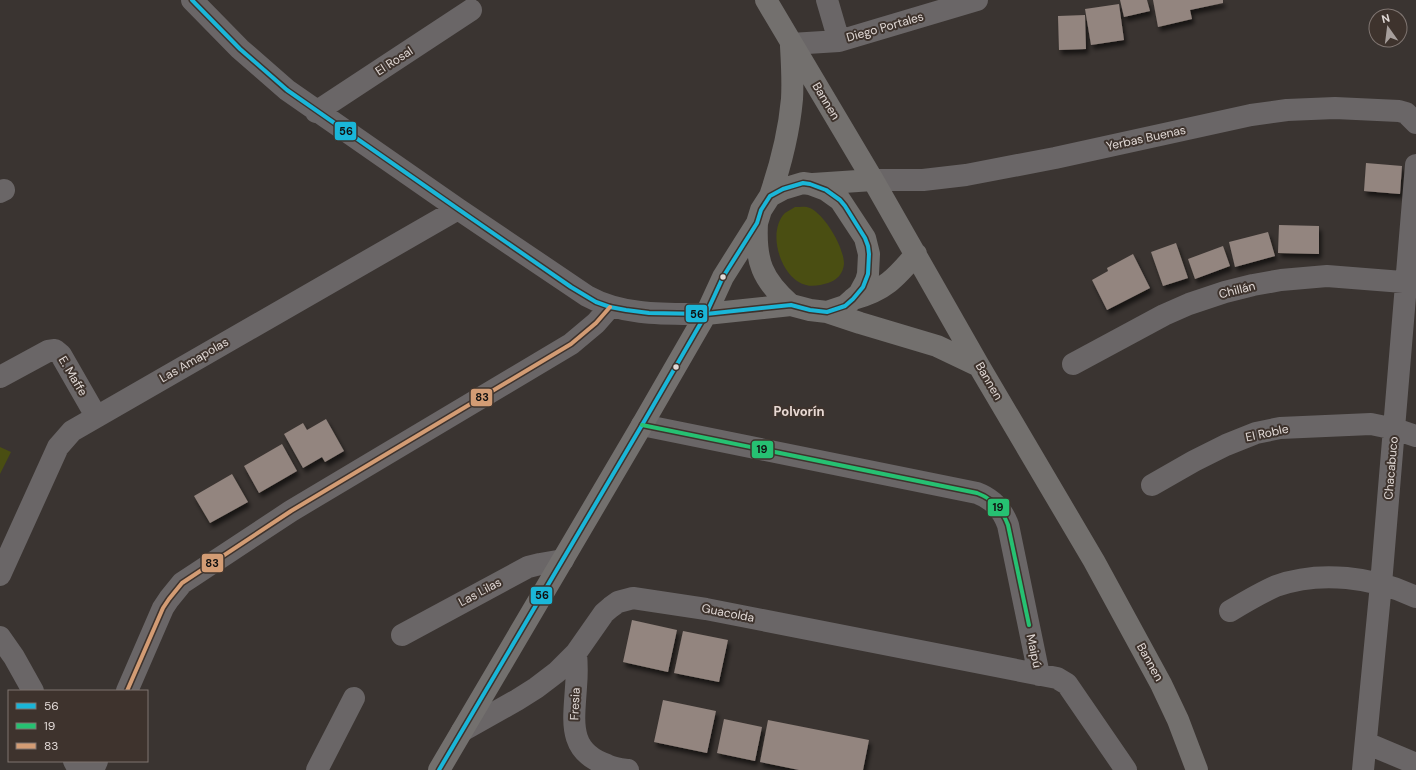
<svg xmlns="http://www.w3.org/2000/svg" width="1416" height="770" font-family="'DM Sans',sans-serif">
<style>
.green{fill:#4a4e12}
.building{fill:#93857f;filter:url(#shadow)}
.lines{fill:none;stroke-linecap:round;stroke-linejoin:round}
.minor{stroke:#6a6667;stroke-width:22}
.major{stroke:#73706e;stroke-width:22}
.bus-1-casing{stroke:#3e332d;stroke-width:7}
.bus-2-casing{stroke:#3e332d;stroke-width:7}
.bus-3-casing{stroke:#3e332d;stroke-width:7}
.bus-1{stroke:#1ab6d8;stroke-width:4}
.bus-2{stroke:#26c172;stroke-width:4}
.bus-3{stroke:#d39c74;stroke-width:4}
.bus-dot{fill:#e1d9d6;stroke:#3e332d;stroke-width:1.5}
.labels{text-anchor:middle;stroke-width:4;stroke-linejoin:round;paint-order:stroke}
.street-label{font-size:12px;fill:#e1d9d6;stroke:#3e332d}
.neighbourhood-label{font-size:13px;font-weight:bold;fill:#e8d9d3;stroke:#3e332d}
.line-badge{stroke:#3e332d;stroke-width:1.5}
.pale-badge-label{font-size:11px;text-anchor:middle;font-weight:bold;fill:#111}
</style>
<defs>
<filter id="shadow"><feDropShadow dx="2.5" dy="4.5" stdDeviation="2" flood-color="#0009"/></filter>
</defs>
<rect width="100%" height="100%" fill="#3a3431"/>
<path class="green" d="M795 207C800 207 806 206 810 208 825 215 844 247 844 264 843 274 837 280 828 283 821 285 813 287 806 285 781 279 766 232 785 213 788 211 792 209 795 207Z
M0 447 11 452 0 474Z"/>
<path class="building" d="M1120 0H1147L1150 11 1124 17Z
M1153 0H1223V3L1190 10 1192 19 1158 27Z
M1119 4 1124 40 1091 45 1085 9Z
M1085 15 1086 49 1059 50 1058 16Z
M1366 163 1402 166 1400 194 1364 191Z
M1279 225 1319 226V254L1278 253Z
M1268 232 1275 256 1235 267 1229 242Z
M1176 243 1188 278 1163 286 1151 252Z
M1223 246 1230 266 1195 279 1188 259Z
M1133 254 1150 288 1107 310 1092 280 1108 271 1107 268Z
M326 419 344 451 325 462 322 457 303 468 284 434 303 423 307 430Z
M282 444 297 471 259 493 244 466Z
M232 474 248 502 210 523 194 496Z
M632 620 677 630 668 672 623 662Z
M683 631 728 640 719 682 674 673Z
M663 700 716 711 707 753 654 742Z
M724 719 762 727 755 761 717 753Z
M768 720 869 740 863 770H799L760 762Z"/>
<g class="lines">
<path class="minor" d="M192 0 240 49 287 90 458 209 587 296C623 316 666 314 706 314
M827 0 839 41
M791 44 839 41 977 0
M316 112 471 10
M873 180H923L966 175 1055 158 1251 115 1287 110 1335 108 1399 111 1406 113 1416 123
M0 192 4 190
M1073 364 1164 315 1189 304 1225 292 1253 285 1281 280 1327 276 1416 283
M0 377 48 351 55 350 61 355 96 416
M642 425 977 493C993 499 1002 509 1008 525L1039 675
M1152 485 1194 461 1226 445 1256 433 1280 428 1371 424 1395 429 1416 436
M0 575 58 447 72 431 458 209
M1230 611C1245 602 1260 593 1276 586 1320 570 1374 577 1416 597
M402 635 528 567 540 564 563 560
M0 637 14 657 33 691
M576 653C577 665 577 676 576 687 574 721 567 751 607 765 613 768 621 769 628 770
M127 691 163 608 169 599 182 583 291 511 571 344 596 323 610 307
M462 731 517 700 536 688 557 672 576 653 604 613 611 607 618 602 633 598 706 609 1057 678 1067 684 1126 770
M1366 743 1416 764
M74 761 79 770
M93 770 97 761
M317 770 354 698
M1363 770 1381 584 1416 165"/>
<path class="major" d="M766 0 873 180 979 366 1094 561 1161 684 1178 720 1197 770
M813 184 873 180
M770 196C781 164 789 132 792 99 793 81 792 63 791 46
M757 223C755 261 762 280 791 305
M853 299C884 291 896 278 916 254
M827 312 860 323 937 346 979 366
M439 770 642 425 706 314 723 277 757 223 761 210 770 196 783 189 803 183 810 184 826 190 840 200 865 238 869 254 868 274 866 281 859 294 853 299 845 306 827 312 810 310 791 305 706 314"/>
<g class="bus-1-casing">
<path id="bus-1" d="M192 0 240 49 287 90 458 209 571 287 596 302 610 307 626 310 649 313 706 314 791 305 810 310 827 312 845 306 853 299 863 287 868 274 869 254 868 246 865 238 845 206 840 200 826 190 810 184 803 183 783 189 770 196 761 210 757 223 723 277 706 314 642 425 439 770"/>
</g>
<g class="bus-2-casing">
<path id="bus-2" d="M642 425 977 493C993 499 1002 509 1008 525L1029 625"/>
</g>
<g class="bus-3-casing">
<path id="bus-3" d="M127 691 163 608 169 599 182 583 291 511 571 344 596 323 610 307"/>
</g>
<use href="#bus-1" class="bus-1"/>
<use href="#bus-2" class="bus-2"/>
<use href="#bus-3" class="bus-3"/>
</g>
<g class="bus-dot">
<circle cx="723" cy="277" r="3.5"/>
<circle cx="676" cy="367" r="3.5"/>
</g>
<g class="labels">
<g class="street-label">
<text transform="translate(885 27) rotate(-16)" y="4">Diego Portales</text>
<text transform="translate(394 61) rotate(-33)" y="4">El Rosal</text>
<text transform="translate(826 101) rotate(59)" y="4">Bannen</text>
<text transform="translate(1146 138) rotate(-12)" y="4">Yerbas Buenas</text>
<text transform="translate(1237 290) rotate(-14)" y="4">Chillán</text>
<text transform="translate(194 360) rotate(-30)" y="4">Las Amapolas</text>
<text transform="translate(73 376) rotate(59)" y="4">E. Maffe</text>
<text transform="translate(989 381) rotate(60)" y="4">Bannen</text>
<text transform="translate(1267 433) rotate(-12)" y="4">El Roble</text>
<text transform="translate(1391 468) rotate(-85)" y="4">Chacabuco</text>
<text transform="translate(480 592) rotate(-28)" y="4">Las Lilas</text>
<text transform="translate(728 613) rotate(11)" y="4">Guacolda</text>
<text transform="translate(1034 651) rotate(78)" y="4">Maipú</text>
<text transform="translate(1150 662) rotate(61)" y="4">Bannen</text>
<text transform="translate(575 704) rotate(-87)" y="4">Fresia</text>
</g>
<g class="neighbourhood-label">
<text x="799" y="416">Polvorín</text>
</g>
</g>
<g class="line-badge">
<rect x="334" y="121" width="23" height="20" rx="4" fill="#1ab6d8"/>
<rect x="685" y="304" width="23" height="19" rx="4" fill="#1ab6d8"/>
<rect x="470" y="388" width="23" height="19" rx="4" fill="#d39c74"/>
<rect x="751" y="440" width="23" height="19" rx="4" fill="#26c172"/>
<rect x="987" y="498" width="23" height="19" rx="4" fill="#26c172"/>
<rect x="201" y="553" width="23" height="20" rx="4" fill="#d39c74"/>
<rect x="530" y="586" width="23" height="19" rx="4" fill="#1ab6d8"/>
</g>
<g class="pale-badge-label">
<text x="346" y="135">56</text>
<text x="697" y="318">56</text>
<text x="482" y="401">83</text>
<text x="762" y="453">19</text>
<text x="998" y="511">19</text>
<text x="212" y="567">83</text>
<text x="542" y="599">56</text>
</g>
<rect x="8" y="690" width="140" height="72" fill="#3e332d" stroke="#7f7571"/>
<rect x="16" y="703" width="20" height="6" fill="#1ab6d8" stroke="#7f7571"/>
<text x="44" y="710" font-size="12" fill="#e1d9d6">56</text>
<rect x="16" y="723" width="20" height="6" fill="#26c172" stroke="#7f7571"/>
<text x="44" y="730" font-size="12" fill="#e1d9d6">19</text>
<rect x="16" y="743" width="20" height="6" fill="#d39c74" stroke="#7f7571"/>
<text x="44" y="750" font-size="12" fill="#e1d9d6">83</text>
<g transform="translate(1388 28) rotate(346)"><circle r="19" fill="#3e332d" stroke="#7f7571"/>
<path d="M0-3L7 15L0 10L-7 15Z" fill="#a79f9c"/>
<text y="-6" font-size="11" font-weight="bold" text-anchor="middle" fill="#e1d9d6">N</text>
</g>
</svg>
